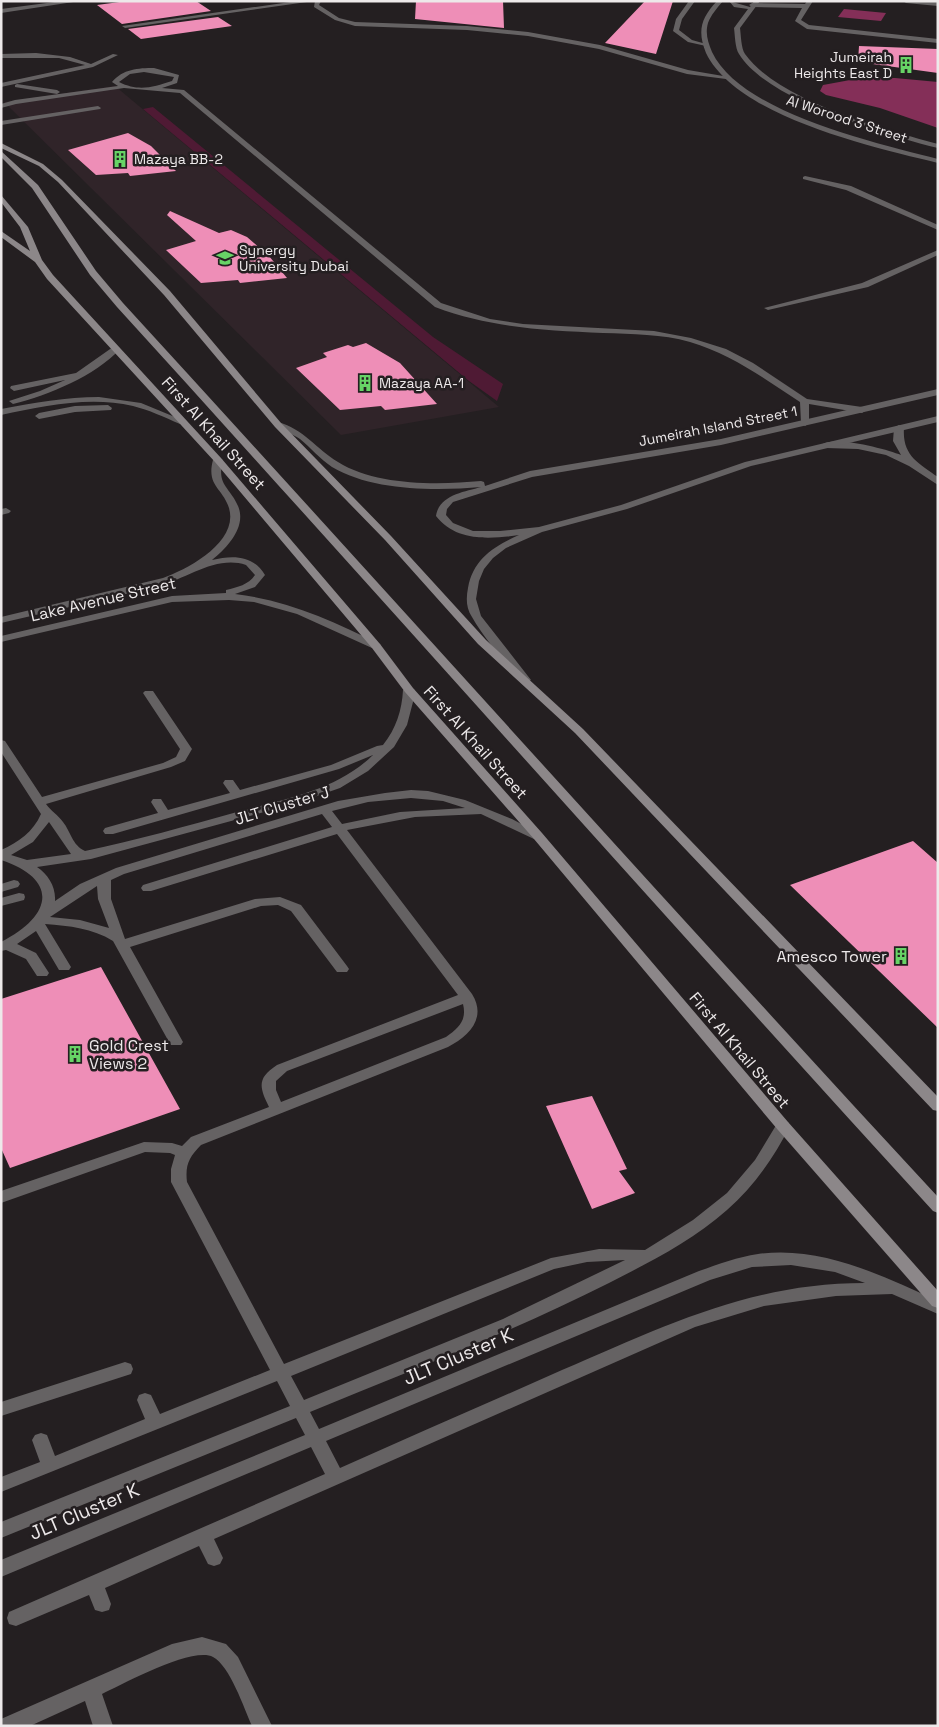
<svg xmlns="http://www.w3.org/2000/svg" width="939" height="1727" font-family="'Space Grotesk',sans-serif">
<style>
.built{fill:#302429}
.green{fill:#4f1a34}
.water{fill:#842f58}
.building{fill:#ee8eb7}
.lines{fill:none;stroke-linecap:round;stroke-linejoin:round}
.service{fill:#656263;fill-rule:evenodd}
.minor{fill:#656263;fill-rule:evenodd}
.tertiary{fill:#656263;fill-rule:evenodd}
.secondary{fill:#8c8789;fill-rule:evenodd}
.labels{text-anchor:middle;stroke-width:5;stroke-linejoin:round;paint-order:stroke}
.far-poi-label{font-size:14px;fill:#ede9ea;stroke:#241f21;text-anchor:start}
.far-street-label{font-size:14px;fill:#ede9ea;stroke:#241f21}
.street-label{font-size:16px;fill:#ede9ea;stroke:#241f21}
.poi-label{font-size:16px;fill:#ede9ea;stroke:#241f21;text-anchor:end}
.near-street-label{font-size:19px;fill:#ede9ea;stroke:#241f21}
</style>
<rect width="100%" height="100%" fill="#241f21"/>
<path class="built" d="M115 86 499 407 341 435 4 102Z"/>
<path class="green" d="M153 107 433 337 503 384 497 401 469 381 143 109Z"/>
<path class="water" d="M844 9 886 13 881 21 838 17Z
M861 78H895L938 82V128L880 108 826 95 820 91 823 85Z"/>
<path class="building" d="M127 1H196L211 11 122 24 97 5Z
M416 1H503L504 28 415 19Z
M645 1H673L656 54 605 43Z
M218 17 232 26 141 39 128 29Z
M859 46 938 49V73L858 62Z
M128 133 151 146 176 171 130 176 128 173 96 175 68 150Z
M170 211 219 233 231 230 247 237 269 256 287 278 240 283 238 280 201 283 166 250 196 241 167 215Z
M366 343 400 363 437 404 385 410 381 406 340 410 296 368 327 357 323 353 348 345 353 347Z
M913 841 938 863V1028L790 885Z
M101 967 180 1109 10 1168 1 1148V999Z
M592 1096 627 1169 619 1171 635 1193 592 1209 546 1106Z"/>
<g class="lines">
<path class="service" d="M36 53 70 57 91 64 113 54 118 55 93 67 1 87V83L85 65 59 58H1V54Z
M154 68 179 75 177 83 162 88 184 90 441 303 490 319 523 324 654 331 691 338 726 349 753 363 807 399 862 407 866 410 862 413 809 404V423L805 426 801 423 800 402C765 379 731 354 690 342 662 334 632 334 603 333 544 330 491 328 435 307L180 93 124 88 16 104 1 108V104L15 100 118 86 112 82C123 69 138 68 154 68ZM144 72 174 77 172 81C153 87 139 92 119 82L130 74Z
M17 84 57 90 60 92 57 94 15 87V85Z
M98 106 101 108 100 109 1 125V121Z
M805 176 851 186 938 225V230L846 190 803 179V177Z
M938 250V255L868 287 768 310 764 308 862 283Z
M113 347 120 349C95 376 49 395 13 404L9 401 40 391 65 380 14 391 10 388 11 386 76 373Z
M99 397 141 403 187 422 186 424H180C164 417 149 410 133 406 89 396 44 406 1 415V409C34 403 66 397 99 397Z
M108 405 112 408 111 410 75 412 39 419 35 416 39 413 75 406Z
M899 425 904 428C902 455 918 463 938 477V485L909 466 886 455 858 449 826 448 821 445C834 435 886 449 901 455L893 441 894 428Z
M6 508 11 511 9 513 1 515V509Z
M409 687 415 690 413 702 407 725 394 747 368 771 340 788 294 804 91 859 37 867C48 874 56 887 55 901L80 884 116 868 338 801 385 793 411 790 428 791 465 800 512 819 544 836 538 840 534 839 481 814 415 817 347 830 472 994C487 1018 469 1036 448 1047L201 1145C189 1157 185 1165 187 1182L284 1364 551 1258 599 1249 645 1250 693 1220 727 1193 755 1160 778 1122 783 1121 788 1122 790 1126C774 1157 754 1187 727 1210 692 1241 650 1262 609 1283 512 1332 410 1371 310 1412L319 1429 699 1271C719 1264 738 1257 758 1254 821 1245 883 1276 938 1301V1314L892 1294 836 1296 764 1306 695 1327 214 1539 223 1558 220 1564 214 1566 208 1564 199 1546 105 1588 111 1604 109 1610 102 1612 95 1610 89 1595 16 1626 9 1624 7 1618 9 1612 325 1474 311 1447 1 1577V1560L305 1435 296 1418 1 1538V1522L290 1406 277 1381 1 1492V1477L40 1462 32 1440 35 1435 41 1433 47 1435 55 1456 145 1419 137 1400 139 1395 145 1393 151 1395 160 1414 270 1370 171 1182V1169L175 1155 170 1153 145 1152 1 1203V1191L144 1142 172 1143 182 1146 191 1137 269 1107C259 1087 257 1078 277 1065L458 995 337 834 151 891H143L141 888 143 885 332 827 322 814 124 874 111 880V899L125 939 255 899 280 897 301 905 347 966 349 969 347 972H337L291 911 278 905 261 906 130 947 183 1042 181 1045H171L169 1042 113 941C92 928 70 926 45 924L71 967 69 970H59L36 931 17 944 36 953 49 973 47 976H37L26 959 6 950 1 951V942C51 917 61 880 1 860V850C19 842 33 832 41 814L1 752V740L5 741 42 797 163 763 176 757 180 749 143 693 145 691H153L192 749 185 761 171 767 46 804C51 811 58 815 63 822 71 832 72 845 85 851 137 840 187 826 237 812 284 799 336 791 373 755L339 769 113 834H105L103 831 105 828 158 813 151 802 153 799H161L168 810 230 793 223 783 225 780H233L240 790 331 765 377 746 383 745C396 729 402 710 403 690ZM411 798 443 801 465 808 400 812 342 824 332 811 368 802ZM49 822 71 854 27 860 11 855 33 842ZM97 886 98 899 109 928 80 920 50 917ZM463 1004C467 1020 459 1028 446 1037L281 1102 276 1090V1081L287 1071ZM625 1260 503 1319 304 1400 291 1376 554 1269 587 1262ZM791 1265 835 1272 865 1283C750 1283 665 1326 562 1370 488 1403 414 1435 340 1468L326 1441 710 1280 752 1267Z
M14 880 18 881 20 884 18 887 1 892V884Z
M19 893 24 894 25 897 24 900 1 906V898Z
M125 1362 131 1364 133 1369 131 1374 1 1416V1402Z
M202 1637 226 1644 238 1657 272 1726H252C244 1708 230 1666 213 1657 193 1646 123 1684 102 1694L113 1726H93L85 1701 30 1726H1V1719L172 1644Z"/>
<path class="minor" d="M62 1H80L1 13V9Z
M297 1H314L125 28 122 26Z
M315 1H321L319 5 339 18 355 22 467 26 528 32 600 45 688 70 729 77 726 79 687 74 599 49 528 36 467 30 355 26 335 20 314 7Z
M689 1H695L682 19 679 30 692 40 706 44V46L688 42 673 31 676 19Z
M807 1H813L801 20 809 25 938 39V43L807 29 795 21 802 8 752 7 749 5 752 3 805 4Z
M903 1 938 2V6L906 3Z
M218 457 223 460C216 485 230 487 238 506 247 527 227 548 212 560 233 555 253 555 265 575L255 587 235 594C287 600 333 621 380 644L381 646 380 648H372L297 614 254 602 229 600 172 602 1 642V636L172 596 226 593V590C238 587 248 585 255 575L246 565C217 555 187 578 160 586L1 623V617L163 578C188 569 239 542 229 508 223 488 206 486 213 460Z"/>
<path class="tertiary" d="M717 1H723C717 8 711 15 708 23 705 34 708 42 712 52 741 113 876 143 938 159V163C873 147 737 117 706 53 697 31 701 18 717 1Z
M729 1 750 7 754 1H760L740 28C741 35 741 48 745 54 779 101 883 129 938 144V148C886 135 767 100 739 54 735 48 735 35 734 28L748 9 734 7Z
M938 389V395L721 445 532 477 453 502 447 509 446 515 453 523 473 531H500L539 527 621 505 745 462 938 416V422L751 466 627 509 542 532 506 548 493 558 484 569 479 581 476 599 481 616 531 680 525 683 521 682C505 661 485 640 472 617 466 608 466 598 468 588 473 559 494 546 519 535 490 539 456 542 436 516 439 495 464 492 481 487 436 491 372 491 332 467 320 459 311 448 300 439 292 433 280 431 274 425L278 422C304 429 316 449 338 462 376 486 438 485 481 481L484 482 485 486 530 471 721 439Z"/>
<path class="secondary" d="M1 143 43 164 62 180 170 291 281 423 391 536 486 640 583 729 938 1097V1111L933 1110 575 733 478 644 385 540 275 427 164 295 58 182 39 166 1 148Z
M1 151 38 185 96 271 123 303C395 600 664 901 938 1197V1213L933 1211C659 911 390 607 117 307L90 275 32 188 1 157Z
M1 195 28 227 42 260 53 275 221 458 380 644 413 688 542 833 788 1122 938 1291V1308L932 1306 778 1130 534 839 405 692 372 648 215 462 47 279 35 262 1 237V231L30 251 20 227 1 202Z"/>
</g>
<defs>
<g id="building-bare" transform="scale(1.35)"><path d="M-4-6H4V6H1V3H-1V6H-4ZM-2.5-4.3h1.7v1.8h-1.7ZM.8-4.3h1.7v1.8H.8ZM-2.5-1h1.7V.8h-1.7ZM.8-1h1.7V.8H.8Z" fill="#67d466" stroke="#241f21" stroke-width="2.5" paint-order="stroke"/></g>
<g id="university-bare" transform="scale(1.35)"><path d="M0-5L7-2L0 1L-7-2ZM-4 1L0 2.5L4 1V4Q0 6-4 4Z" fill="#67d466" stroke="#241f21" stroke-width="2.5" paint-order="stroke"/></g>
</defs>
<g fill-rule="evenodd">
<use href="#building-bare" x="906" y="65"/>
<use href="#building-bare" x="120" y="159"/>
<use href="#university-bare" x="225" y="258"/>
<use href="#building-bare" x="365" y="383"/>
<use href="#building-bare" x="901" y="956"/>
<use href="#building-bare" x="75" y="1054"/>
</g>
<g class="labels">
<g class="far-poi-label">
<text x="892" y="62" text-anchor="end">Jumeirah<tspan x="892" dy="16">Heights East D</tspan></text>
<text x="134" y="164">Mazaya BB-2</text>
<text x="239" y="255">Synergy<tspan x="239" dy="16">University Dubai</tspan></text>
<text x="379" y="388">Mazaya AA-1</text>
</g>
<g class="far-street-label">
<text transform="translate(847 119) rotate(18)" y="5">Al Worood 3 Street</text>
<text transform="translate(718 426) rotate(-11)" y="5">Jumeirah Island Street 1</text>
</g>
<g class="street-label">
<text transform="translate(214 433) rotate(48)" y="6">First Al Khail Street</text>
<text transform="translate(103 599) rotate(-13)" y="6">Lake Avenue Street</text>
<text transform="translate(476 742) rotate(48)" y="6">First Al Khail Street</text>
<text transform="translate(282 805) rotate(-17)" y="6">JLT Cluster J</text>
<text transform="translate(740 1050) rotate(50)" y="6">First Al Khail Street</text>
</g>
<g class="poi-label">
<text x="887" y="962">Amesco Tower</text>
<text x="89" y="1051" text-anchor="start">Gold Crest<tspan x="89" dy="18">Views 2</tspan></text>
</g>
<g class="near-street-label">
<text transform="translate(458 1356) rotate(-23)" y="7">JLT Cluster K</text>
<text transform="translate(84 1511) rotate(-23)" y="7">JLT Cluster K</text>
</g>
</g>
<rect width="939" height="1727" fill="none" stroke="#ede9ea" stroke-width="5"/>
</svg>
